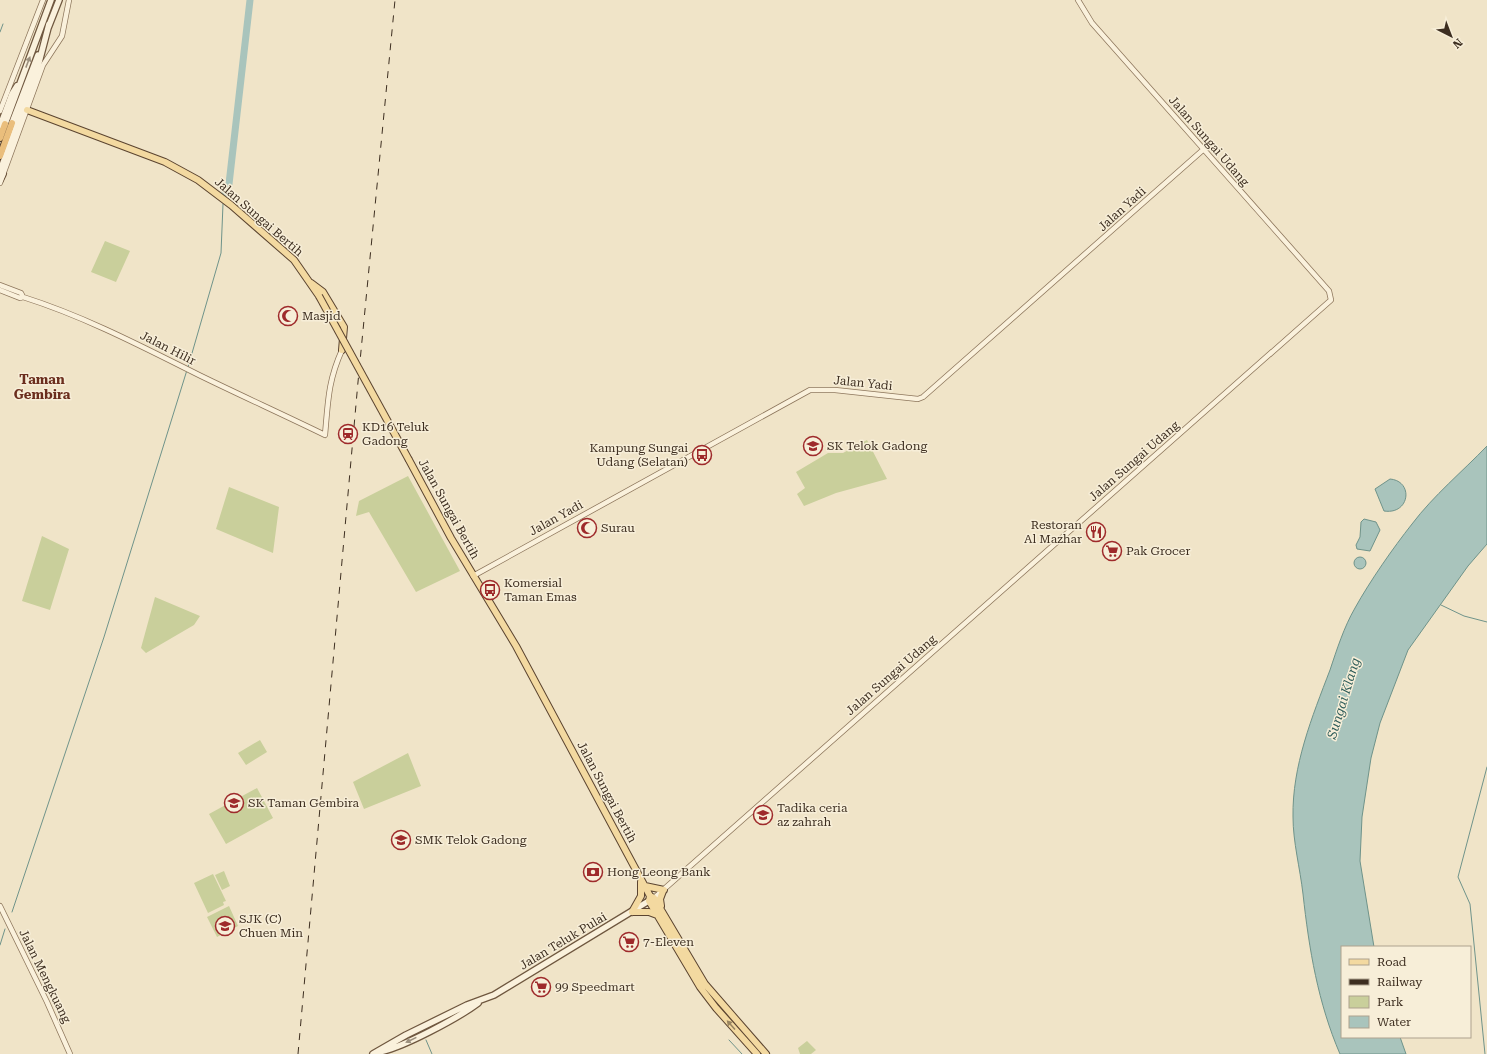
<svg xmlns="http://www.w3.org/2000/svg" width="1487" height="1054" font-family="'Roboto Serif',serif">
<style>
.green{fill:#c9cf9b}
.water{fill:#a9c4bc;stroke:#6f938a}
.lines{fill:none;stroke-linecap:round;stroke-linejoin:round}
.stream{stroke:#6f938a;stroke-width:1}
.river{stroke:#a9c4bc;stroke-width:7}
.tertiary-casing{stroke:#8d765c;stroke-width:6}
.secondary-casing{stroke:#6f573f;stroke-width:8}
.primary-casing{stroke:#5b4430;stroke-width:8}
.trunk-casing{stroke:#5b4430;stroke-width:8}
.tertiary{stroke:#faf1dc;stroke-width:4.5}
.secondary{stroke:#faf1dc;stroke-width:5.5}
.primary{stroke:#f3d9a0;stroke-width:6}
.trunk{stroke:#eabe7c;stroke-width:6}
.rail{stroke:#3d2e20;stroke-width:1;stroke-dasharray:7 7;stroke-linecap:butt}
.primary-bridge-casing{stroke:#5b4430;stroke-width:8;stroke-linecap:butt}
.primary-bridge{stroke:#f3d9a0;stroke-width:6}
.oneway{fill:#9c907e}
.oneway2{fill:#988460}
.labels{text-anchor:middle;stroke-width:3;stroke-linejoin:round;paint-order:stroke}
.street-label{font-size:12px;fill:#3d2e20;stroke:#f7eed8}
.poi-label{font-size:12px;fill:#3d2e20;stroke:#f7eed8;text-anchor:start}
.neighbourhood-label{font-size:13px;font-weight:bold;fill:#6b2e1e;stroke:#f7eed8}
.water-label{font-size:13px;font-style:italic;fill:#2f5d5a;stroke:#f7eed8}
</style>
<rect width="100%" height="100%" fill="#f0e4c8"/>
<path class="green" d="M105 241 130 251 116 282 91 272Z
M867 440 887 479 836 493 804 506 797 494 805 488 796 472 828 453H843Z
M408 476 460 571 416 592 369 512 356 516 359 501Z
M229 487 279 507 273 553 216 529Z
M42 536 69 549 50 610 22 601Z
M155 597 200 616 194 625 146 653 141 648Z
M260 740 267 752 246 765 238 753Z
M408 753 421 786 364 809 353 782Z
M257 788 273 818 226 844 209 814Z
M224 871 230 886 222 890 215 875Z
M213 874 226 901 223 902 224 905 208 913 194 883Z
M229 906 238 926 217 937 207 917Z
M807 1041 816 1050 811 1054H800L798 1048Z"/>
<path class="water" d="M1487 446V544L1468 566 1408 650 1380 723 1371 758 1362 817 1360 861 1374 947H1342V1037H1400L1406 1054H1340C1318 1003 1309 949 1303 894 1300 868 1293 842 1293 817 1292 766 1312 717 1330 670 1337 649 1344 627 1355 608 1370 581 1393 548 1412 524 1434 495 1462 472 1487 446Z
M1390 479C1414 481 1410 515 1384 511L1375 489Z
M1364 519 1376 522 1380 530 1370 551 1357 549 1356 545 1360 537 1361 522Z
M1354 563a6 6 0 1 1 12 0a6 6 0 1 1-12 0Z"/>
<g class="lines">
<path class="stream" d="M0 32 3 24
M188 367 221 253 223 204
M1441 605 1464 616 1487 622
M12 912 104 637 187 370
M0 945 5 929
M426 1040 432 1054
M729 1040 742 1054
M1485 1054 1470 904 1458 877 1487 767"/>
<path class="river" d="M225 193 229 184 250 0"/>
<g class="tertiary-casing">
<path id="tertiary" d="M0 111 43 0
M0 183 43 65 62 36 69 0
M0 285 21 293 23 297C86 317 143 347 201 376 242 396 284 415 325 435 328 402 328 381 342 350
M0 290 20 298 23 297
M473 576 810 390H835L918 399 923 397 1204 149
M654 898 1331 300 1329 291 1092 23 1078 0
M0 906 47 1002 70 1054"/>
</g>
<g class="secondary-casing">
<path id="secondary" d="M48 28 59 0
M12 123 38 55
M5 124 51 0
M0 126 12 94 17 86
M0 171 37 70 49 24
M0 180 3 174
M379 1052C402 1048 458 1018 478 1003
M373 1054 406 1035 467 1005 494 995 652 899"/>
</g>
<g class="primary-casing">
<path id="primary" d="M27 110 165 162 198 180 231 205 294 260 319 296
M311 283 323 292 344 327 342 350
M409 460 451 538 516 646 650 896 654 898 705 984 766 1054
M645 886 664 890
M650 896 649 901 700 987 716 1008 757 1054
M661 906 660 899 663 891
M632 912 641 896V882
M632 912H649L657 915"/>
</g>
<g class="trunk-casing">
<path id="trunk" d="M0 138 5 124
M0 156 12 123"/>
</g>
<use href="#tertiary" class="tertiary"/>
<use href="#secondary" class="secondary"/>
<use href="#primary" class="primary"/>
<use href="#trunk" class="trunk"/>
<path class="rail" d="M298 1054 358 382 395 0"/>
<g class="primary-bridge-casing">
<path id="primary-bridge" d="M319 296 409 460"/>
</g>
<use href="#primary-bridge" class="primary-bridge"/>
</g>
<defs><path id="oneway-solid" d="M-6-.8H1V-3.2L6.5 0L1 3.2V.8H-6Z"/></defs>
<g class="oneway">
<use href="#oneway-solid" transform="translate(28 62) rotate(-69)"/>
<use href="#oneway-solid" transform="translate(411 1040) rotate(154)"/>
</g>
<use class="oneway2" href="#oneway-solid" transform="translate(731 1025) rotate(-132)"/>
<defs>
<g id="mosque-ring" transform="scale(1)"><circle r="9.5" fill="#f7eed8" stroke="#9e2a2b" stroke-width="1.5"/><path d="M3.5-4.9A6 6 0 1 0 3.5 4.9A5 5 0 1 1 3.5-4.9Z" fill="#9e2a2b"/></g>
<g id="station-ring" transform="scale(1)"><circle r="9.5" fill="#f7eed8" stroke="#9e2a2b" stroke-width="1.5"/><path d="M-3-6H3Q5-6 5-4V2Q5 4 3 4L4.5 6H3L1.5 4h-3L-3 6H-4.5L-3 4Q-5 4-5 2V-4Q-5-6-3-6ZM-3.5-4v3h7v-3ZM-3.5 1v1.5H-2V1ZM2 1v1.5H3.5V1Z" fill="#9e2a2b"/></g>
<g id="school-ring" transform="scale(1)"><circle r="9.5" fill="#f7eed8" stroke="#9e2a2b" stroke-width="1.5"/><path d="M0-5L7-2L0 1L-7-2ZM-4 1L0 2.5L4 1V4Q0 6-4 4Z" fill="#9e2a2b"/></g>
<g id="bus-ring" transform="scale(1)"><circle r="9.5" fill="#f7eed8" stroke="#9e2a2b" stroke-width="1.5"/><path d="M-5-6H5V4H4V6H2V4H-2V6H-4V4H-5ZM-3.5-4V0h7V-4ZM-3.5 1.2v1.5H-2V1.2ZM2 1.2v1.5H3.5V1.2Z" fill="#9e2a2b"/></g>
<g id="restaurant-ring" transform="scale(1)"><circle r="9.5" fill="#f7eed8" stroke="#9e2a2b" stroke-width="1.5"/><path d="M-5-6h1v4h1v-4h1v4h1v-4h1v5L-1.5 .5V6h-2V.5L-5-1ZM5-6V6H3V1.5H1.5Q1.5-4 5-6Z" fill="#9e2a2b"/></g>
<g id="supermarket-ring" transform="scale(1)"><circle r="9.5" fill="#f7eed8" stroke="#9e2a2b" stroke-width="1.5"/><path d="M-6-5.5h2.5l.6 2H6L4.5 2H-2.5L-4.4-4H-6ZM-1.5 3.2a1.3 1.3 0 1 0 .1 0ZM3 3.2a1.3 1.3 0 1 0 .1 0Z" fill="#9e2a2b"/></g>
<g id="bank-ring" transform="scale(1)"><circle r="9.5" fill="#f7eed8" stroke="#9e2a2b" stroke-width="1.5"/><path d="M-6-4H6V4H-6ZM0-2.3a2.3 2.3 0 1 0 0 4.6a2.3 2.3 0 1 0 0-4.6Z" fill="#9e2a2b"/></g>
</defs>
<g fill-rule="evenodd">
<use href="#mosque-ring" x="288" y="316"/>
<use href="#station-ring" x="348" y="434"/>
<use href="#school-ring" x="813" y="446"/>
<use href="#bus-ring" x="702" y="455"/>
<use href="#mosque-ring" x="587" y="528"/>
<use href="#restaurant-ring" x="1096" y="532"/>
<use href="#supermarket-ring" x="1112" y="551"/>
<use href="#bus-ring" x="490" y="590"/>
<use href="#school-ring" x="234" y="803"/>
<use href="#school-ring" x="763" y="815"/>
<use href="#school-ring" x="401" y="840"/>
<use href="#bank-ring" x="593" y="872"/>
<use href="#school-ring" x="225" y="926"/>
<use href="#supermarket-ring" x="629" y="942"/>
<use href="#supermarket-ring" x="541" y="987"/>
</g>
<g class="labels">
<g class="street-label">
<text transform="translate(1209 141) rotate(49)" y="4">Jalan Sungai Udang</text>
<text transform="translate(1122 209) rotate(-42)" y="4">Jalan Yadi</text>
<text transform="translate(259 217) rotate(41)" y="4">Jalan Sungai Bertih</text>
<text transform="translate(168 348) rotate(27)" y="4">Jalan Hilir</text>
<text transform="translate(863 383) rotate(6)" y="4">Jalan Yadi</text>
<text transform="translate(1134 461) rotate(-41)" y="4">Jalan Sungai Udang</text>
<text transform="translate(449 509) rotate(61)" y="4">Jalan Sungai Bertih</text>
<text transform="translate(556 518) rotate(-29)" y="4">Jalan Yadi</text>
<text transform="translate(891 675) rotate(-41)" y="4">Jalan Sungai Udang</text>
<text transform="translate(607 792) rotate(62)" y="4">Jalan Sungai Bertih</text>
<text transform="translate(563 941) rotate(-31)" y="4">Jalan Teluk Pulai</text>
<text transform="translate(45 976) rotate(64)" y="4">Jalan Mengkuang</text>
</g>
<g class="poi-label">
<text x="302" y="320">Masjid</text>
<text x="362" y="431">KD16 Teluk<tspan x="362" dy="14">Gadong</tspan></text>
<text x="827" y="450">SK Telok Gadong</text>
<text x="688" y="452" text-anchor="end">Kampung Sungai<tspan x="688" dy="14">Udang (Selatan)</tspan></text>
<text x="1082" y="529" text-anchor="end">Restoran<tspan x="1082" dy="14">Al Mazhar</tspan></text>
<text x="601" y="532">Surau</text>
<text x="1126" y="555">Pak Grocer</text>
<text x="504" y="587">Komersial<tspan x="504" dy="14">Taman Emas</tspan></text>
<text x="248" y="807">SK Taman Gembira</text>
<text x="777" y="812">Tadika ceria<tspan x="777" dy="14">az zahrah</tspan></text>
<text x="415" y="844">SMK Telok Gadong</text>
<text x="607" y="876">Hong Leong Bank</text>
<text x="239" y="923">SJK (C)<tspan x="239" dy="14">Chuen Min</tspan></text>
<text x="643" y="946">7-Eleven</text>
<text x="555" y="991">99 Speedmart</text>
</g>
<g class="neighbourhood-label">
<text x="42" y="384">Taman<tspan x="42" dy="15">Gembira</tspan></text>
</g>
<g class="water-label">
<text transform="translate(1343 698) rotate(-73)" y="5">Sungai Klang</text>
</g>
</g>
<rect x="1341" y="946" width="130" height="92" fill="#f7eed8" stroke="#ada18e"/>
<rect x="1349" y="959" width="20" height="6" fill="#f3d9a0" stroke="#ada18e"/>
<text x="1377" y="966" font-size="12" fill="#3d2e20">Road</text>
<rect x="1349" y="979" width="20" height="6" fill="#3d2e20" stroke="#ada18e"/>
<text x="1377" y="986" font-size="12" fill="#3d2e20">Railway</text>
<rect x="1349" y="996" width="20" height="12" fill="#c9cf9b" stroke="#ada18e"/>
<text x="1377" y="1006" font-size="12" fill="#3d2e20">Park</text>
<rect x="1349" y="1016" width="20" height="12" fill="#a9c4bc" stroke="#ada18e"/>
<text x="1377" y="1026" font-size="12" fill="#3d2e20">Water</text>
<g transform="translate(1451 36) rotate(138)" stroke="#f7eed8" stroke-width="3" paint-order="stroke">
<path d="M0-3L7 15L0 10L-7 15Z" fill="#3d2e20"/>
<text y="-6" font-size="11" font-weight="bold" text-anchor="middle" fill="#3d2e20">N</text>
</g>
</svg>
